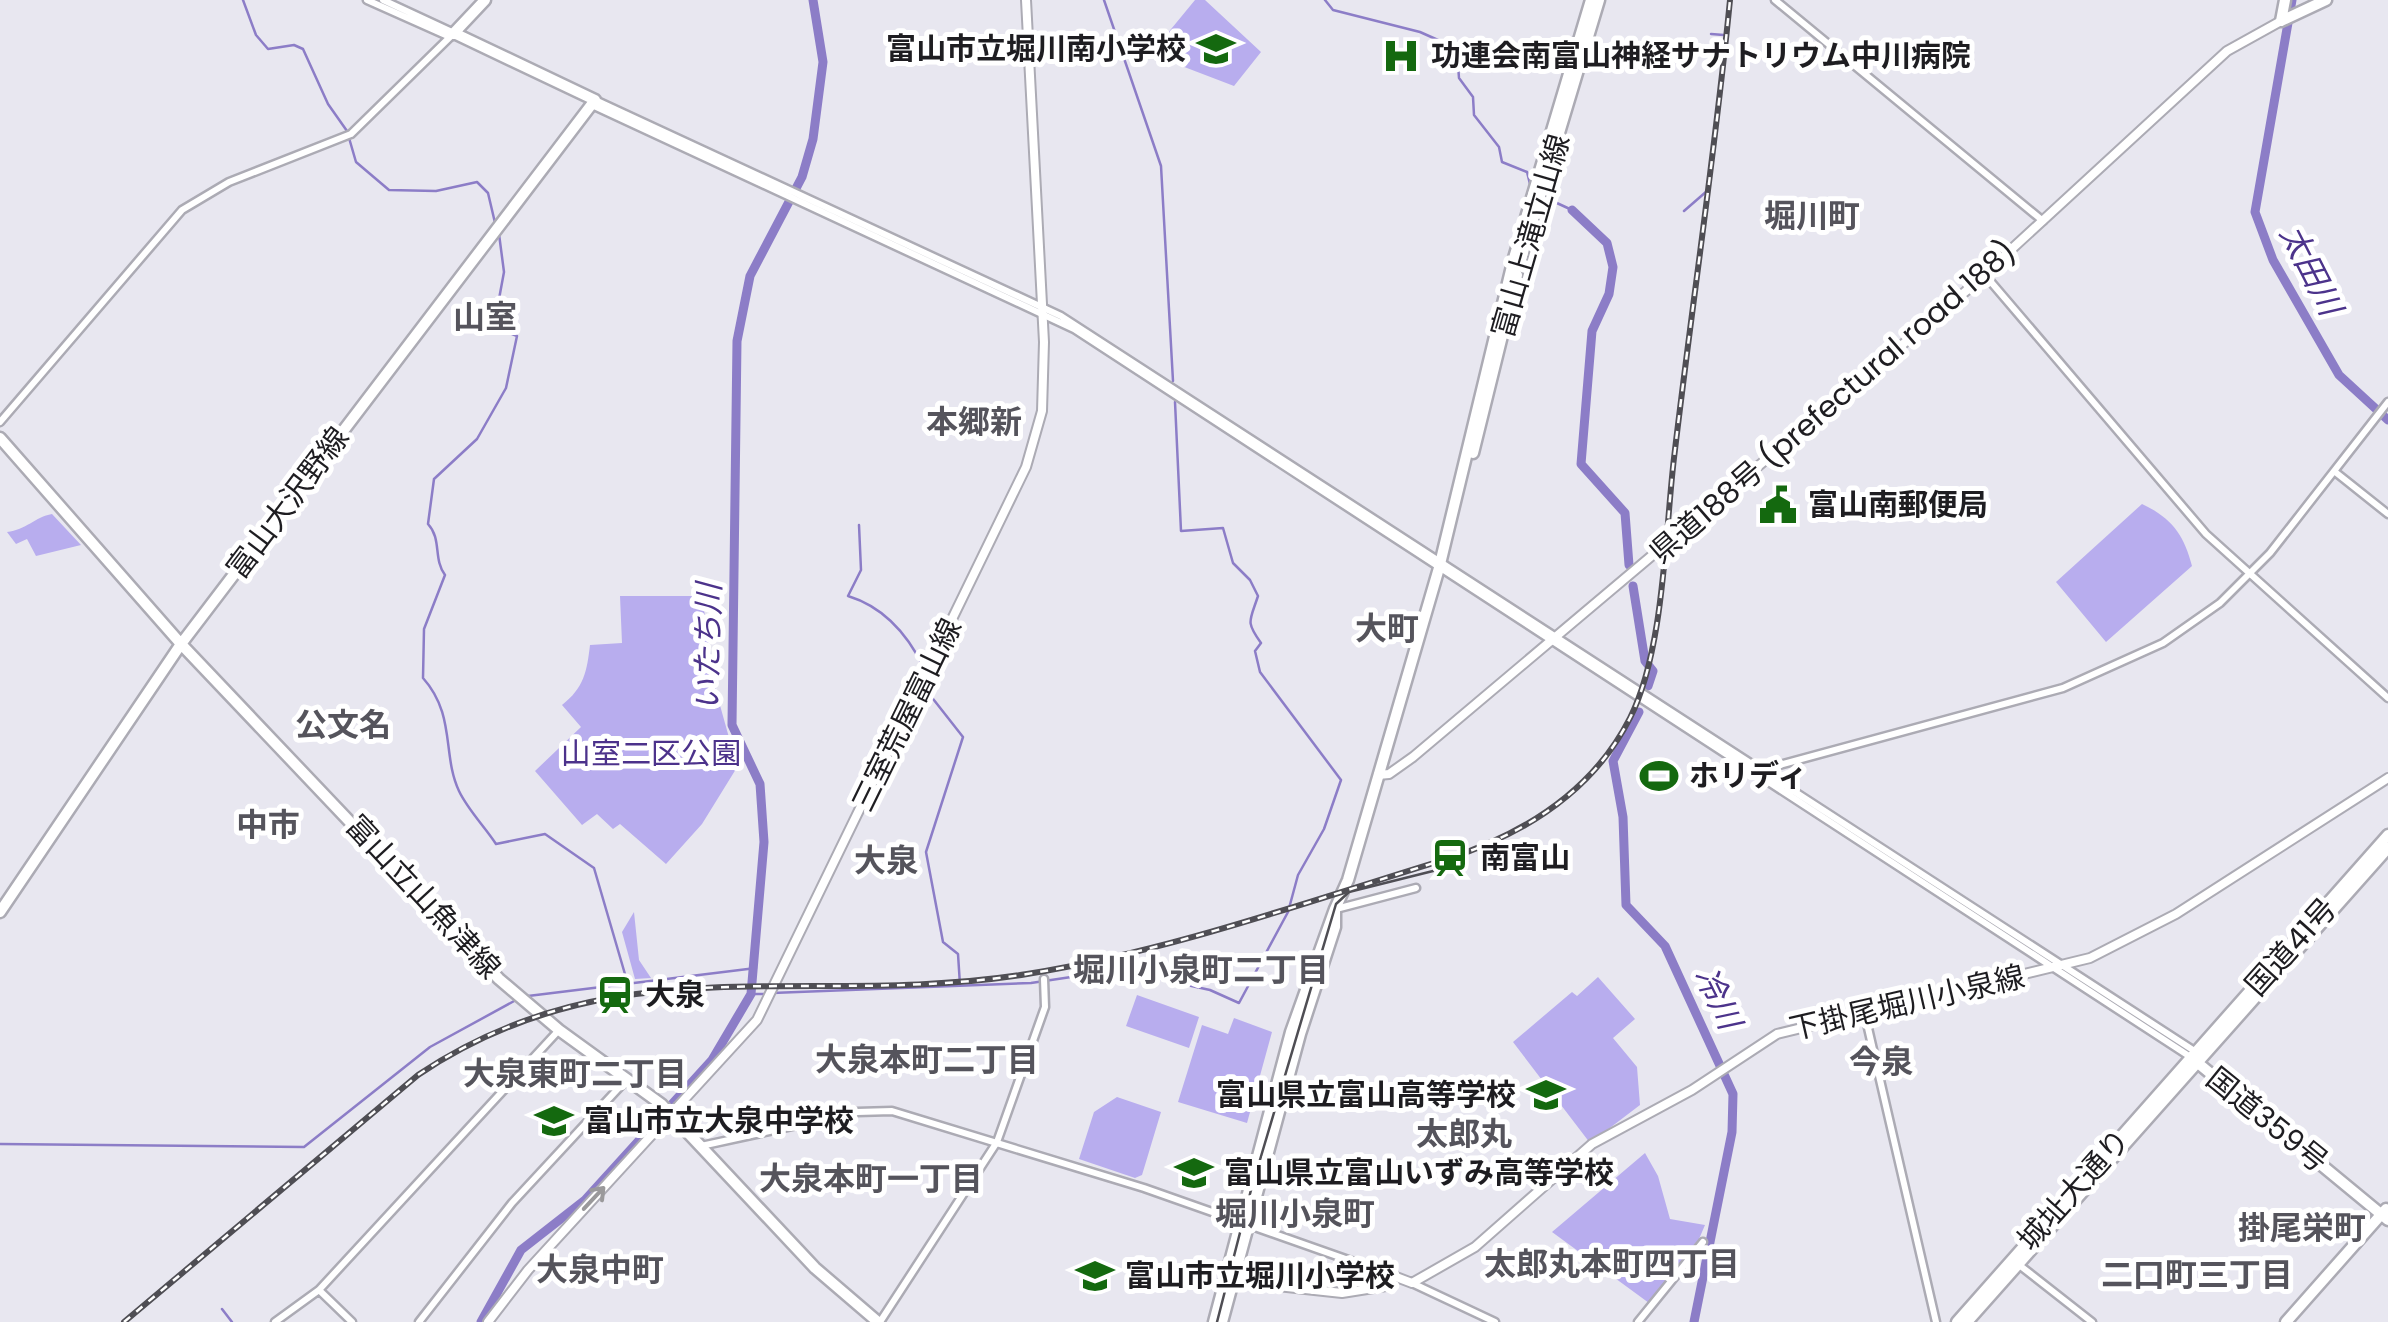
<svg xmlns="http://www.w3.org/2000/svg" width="2388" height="1322" font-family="Poppins,'Noto Sans JP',sans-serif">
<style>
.green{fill:#b8adee}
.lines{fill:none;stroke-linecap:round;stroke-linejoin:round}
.stream{stroke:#8c7dc7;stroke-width:2.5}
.river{stroke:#8c7dc7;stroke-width:9}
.tertiary-casing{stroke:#acabb4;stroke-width:11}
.secondary-casing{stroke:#acabb4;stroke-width:12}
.primary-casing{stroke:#acabb4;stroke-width:15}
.trunk-casing{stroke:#acabb4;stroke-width:15}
.tertiary{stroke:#fff;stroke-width:6}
.secondary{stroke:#fff;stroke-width:8}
.primary{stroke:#fff;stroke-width:10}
.trunk{stroke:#fff;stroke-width:10}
.tram{stroke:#4f4e54;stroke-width:2.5}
.rail-casing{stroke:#4f4e54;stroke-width:6}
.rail{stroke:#fff;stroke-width:2.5;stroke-dasharray:8;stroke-linecap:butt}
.oneway{stroke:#9a999b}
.labels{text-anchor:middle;stroke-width:10;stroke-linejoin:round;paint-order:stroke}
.poi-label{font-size:30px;font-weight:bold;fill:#1e1d21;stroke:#fff;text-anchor:start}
.street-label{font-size:30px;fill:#1e1d21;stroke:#fff}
.park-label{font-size:30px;fill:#4c328b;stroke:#fff}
.neighbourhood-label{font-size:32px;font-weight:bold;fill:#55545c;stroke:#fff}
.water-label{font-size:32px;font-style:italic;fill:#4c338b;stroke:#fff}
</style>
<rect width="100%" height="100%" fill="#e8e7f0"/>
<path class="green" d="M1195 0H1205L1261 52 1234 86 1166 60 1167 34Z
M2142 504C2172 518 2184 535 2192 566L2106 642 2056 582Z
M52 514 81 545 36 556 27 539 16 544 7 532C26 530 35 517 52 514Z
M620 596H702L716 691 735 759 736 769 702 824 666 864 620 824 613 829 597 814 582 825 535 771 581 727 562 705C584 688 587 671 590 645L622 643Z
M634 912 639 960 651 978 635 979 622 932Z
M1598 977 1635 1019 1613 1038 1637 1067 1640 1105 1590 1143 1513 1042 1572 992 1577 996Z
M1137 995 1199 1017 1189 1048 1126 1026Z
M1234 1018 1272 1032 1247 1123 1178 1102 1202 1025 1228 1034Z
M1117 1097 1161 1112 1142 1175 1135 1178 1079 1159 1094 1112Z
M1645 1153 1658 1176 1670 1219 1705 1225 1699 1239 1649 1303 1552 1232Z"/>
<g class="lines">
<path class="stream" d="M243 0 256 35 268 49 294 45 303 49 328 104 347 131 356 162 389 190 436 191 477 182 488 193 496 227
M1104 0 1161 166 1173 381
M1325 0 1333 10 1420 32 1438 40 1446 53 1457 52 1459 78 1473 97 1474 115 1499 147 1502 162 1527 172 1531 188
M1711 34 1724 35
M1546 198 1572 210
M1684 211 1707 191
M499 234 504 272 499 299 507 332 517 336 506 388 477 439 434 479 428 524C442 539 433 559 445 575L424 629 423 678C456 715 442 755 459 791 468 810 485 827 496 844L545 834 594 868 627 981
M859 525 861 570 848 596C884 607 908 635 924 668
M927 681 930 695 963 737 926 852 943 942 958 954 960 985
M772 993 1031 983 1118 970 1210 990 1239 1003 1288 912 1298 875 1324 829 1341 780 1260 672 1255 651 1261 643C1245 621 1250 621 1258 596L1250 580 1233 563 1223 528 1181 531 1175 402
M751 994H764
M528 996 756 968
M0 1144 304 1147 430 1047 516 1000
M222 1309 232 1322"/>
<path class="river" d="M2292 0 2255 212 2273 260 2339 375 2388 420
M1572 210 1607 243 1613 267 1609 294 1592 331 1581 464 1625 513 1629 565
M1633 586 1645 661 1653 671 1648 686
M1639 712 1613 761 1623 817 1626 905 1665 946 1733 1094 1732 1132 1694 1322
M481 1322 521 1250 585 1200 712 1060 751 994 764 842 760 784 732 725 737 341 750 276 802 177 813 139 823 62 813 0"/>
<g class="tertiary-casing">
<path id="tertiary" d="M383 0 454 33
M1775 0 2043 221
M595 100 1061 316 2196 1052
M592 105 1074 329 2192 1058
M1985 275 2206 534 2388 698
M0 422 182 210 229 182 351 134 450 37 367 0
M2334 471 2388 514
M1761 770 2063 688 2163 643 2220 603 2270 553 2388 402
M1336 909 1416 888
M1865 1015 1936 1322
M701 1146 857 1112 892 1111 1144 1188 1391 1275
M2018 1264 2092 1322
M1412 1283 1495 1322
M319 1290 352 1322
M275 1322 319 1290 559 1030
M419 1322 512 1203 627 1079
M880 1322 997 1142 1045 1007 1044 979
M1638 1322 1703 1242"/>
</g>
<g class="secondary-casing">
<path id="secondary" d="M1378 775 1389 774 1413 757 1966 291 2227 51 2281 21
M1232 1281 1342 1293 1386 1286 1391 1275 1412 1283 1475 1247 1592 1144 1692 1090 1777 1034 2090 958 2176 914 2388 778
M488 1322 528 1270 757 1020 1026 467 1042 411 1044 342 1026 0"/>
</g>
<g class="primary-casing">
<path id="primary" d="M2281 21 2326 0
M2281 21 2285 0
M453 34 485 0
M1521 259 1599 0
M0 438 181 644 499 979 559 1030 661 1104 815 1268 878 1322
M1473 453 1517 275
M1335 909 1348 880 1439 568 1514 258 1591 0
M0 912 181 644 595 100 454 33
M1214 1322 1291 1032 1335 909V927L1300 1034 1222 1322
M2286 1322 2386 1209"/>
</g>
<g class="trunk-casing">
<path id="trunk" d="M2193 1059 2388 1220
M1957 1322 2388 835
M1967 1322 2388 848"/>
</g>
<use href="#tertiary" class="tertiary"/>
<use href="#secondary" class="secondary"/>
<use href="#primary" class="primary"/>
<use href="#trunk" class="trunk"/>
<path class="tram" d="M1217 1322 1251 1190 1336 904 1349 892 1433 871"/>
<g class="rail-casing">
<path id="rail" d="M124 1322 418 1075C617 941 809 1009 1027 974 1171 951 1312 900 1450 858 1526 833 1593 791 1630 718 1664 651 1665 534 1674 458 1692 305 1715 153 1730 0"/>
</g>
<use href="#rail" class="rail"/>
</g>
<defs><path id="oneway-shaft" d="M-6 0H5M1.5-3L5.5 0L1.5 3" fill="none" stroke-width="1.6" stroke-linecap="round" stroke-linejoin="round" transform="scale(2.5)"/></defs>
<use class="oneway" href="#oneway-shaft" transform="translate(594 1198) rotate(-47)"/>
<defs>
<g id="school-bare" transform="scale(3)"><path d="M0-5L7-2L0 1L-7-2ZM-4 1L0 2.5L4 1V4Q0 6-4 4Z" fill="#14690f" stroke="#fff" stroke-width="2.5" paint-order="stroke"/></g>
<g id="hospital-bare" transform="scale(3)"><path d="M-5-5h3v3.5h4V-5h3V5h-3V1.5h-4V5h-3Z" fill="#14690f" stroke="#fff" stroke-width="2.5" paint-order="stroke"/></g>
<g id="civic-bare" transform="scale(3)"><path d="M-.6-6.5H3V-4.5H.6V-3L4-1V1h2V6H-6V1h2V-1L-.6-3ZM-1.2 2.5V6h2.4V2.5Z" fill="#14690f" stroke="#fff" stroke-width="2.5" paint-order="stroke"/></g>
<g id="stadium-bare" transform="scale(3)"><path d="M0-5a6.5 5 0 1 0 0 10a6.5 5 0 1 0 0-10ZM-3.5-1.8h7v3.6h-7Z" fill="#14690f" stroke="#fff" stroke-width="2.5" paint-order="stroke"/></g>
<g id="station-bare" transform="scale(3)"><path d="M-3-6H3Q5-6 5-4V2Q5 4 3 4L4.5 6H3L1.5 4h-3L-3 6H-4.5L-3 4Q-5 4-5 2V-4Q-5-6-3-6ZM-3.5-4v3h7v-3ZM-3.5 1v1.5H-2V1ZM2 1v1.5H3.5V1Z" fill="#14690f" stroke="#fff" stroke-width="2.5" paint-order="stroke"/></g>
</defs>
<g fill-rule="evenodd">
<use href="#school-bare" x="1216" y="49"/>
<use href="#hospital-bare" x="1401" y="56"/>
<use href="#civic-bare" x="1778" y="505"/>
<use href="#stadium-bare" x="1659" y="776"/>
<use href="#station-bare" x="1450" y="858"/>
<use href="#station-bare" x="615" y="995"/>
<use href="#school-bare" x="1546" y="1095"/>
<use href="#school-bare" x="554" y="1121"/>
<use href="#school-bare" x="1194" y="1173"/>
<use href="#school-bare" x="1095" y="1276"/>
</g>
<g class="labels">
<g class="poi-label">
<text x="1186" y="59" text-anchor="end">富山市立堀川南小学校</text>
<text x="1431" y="66">功連会南富山神経サナトリウム中川病院</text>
<text x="1808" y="515">富山南郵便局</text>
<text x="1689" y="786">ホリディ</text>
<text x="1480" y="868">南富山</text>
<text x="645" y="1005">大泉</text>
<text x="1516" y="1105" text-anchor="end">富山県立富山高等学校</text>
<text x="584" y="1131">富山市立大泉中学校</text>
<text x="1224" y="1183">富山県立富山いずみ高等学校</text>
<text x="1125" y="1286">富山市立堀川小学校</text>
</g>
<g class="street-label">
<text transform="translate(1531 236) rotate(-74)" y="10">富山上滝立山線</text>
<text transform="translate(1833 402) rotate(-41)" y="10">県道188号 (prefectural road 188)</text>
<text transform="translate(288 503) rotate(-53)" y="10">富山大沢野線</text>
<text transform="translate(907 715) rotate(-64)" y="10">三室荒屋富山線</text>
<text transform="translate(423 897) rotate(47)" y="10">富山立山魚津線</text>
<text transform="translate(2291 947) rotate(-48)" y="10">国道41号</text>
<text transform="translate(1907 1003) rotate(-13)" y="10">下掛尾堀川小泉線</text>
<text transform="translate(2267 1120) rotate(39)" y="10">国道359号</text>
<text transform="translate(2074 1190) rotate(-48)" y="10">城址大通り</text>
</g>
<g class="park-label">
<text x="651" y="764">山室二区公園</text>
</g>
<g class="neighbourhood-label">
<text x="1812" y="227">堀川町</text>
<text x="485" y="328">山室</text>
<text x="974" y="433">本郷新</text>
<text x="1387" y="640">大町</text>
<text x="343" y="736">公文名</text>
<text x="268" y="836">中市</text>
<text x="886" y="872">大泉</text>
<text x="1201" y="981">堀川小泉町二丁目</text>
<text x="927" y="1071">大泉本町二丁目</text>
<text x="1881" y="1073">今泉</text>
<text x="575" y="1085">大泉東町二丁目</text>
<text x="1464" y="1145">太郎丸</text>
<text x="871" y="1190">大泉本町一丁目</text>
<text x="1295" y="1225">堀川小泉町</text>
<text x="2302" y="1239">掛尾栄町</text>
<text x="1612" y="1275">太郎丸本町四丁目</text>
<text x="600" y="1281">大泉中町</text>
<text x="2197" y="1286">二口町三丁目</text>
</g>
<g class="water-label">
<text transform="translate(2311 270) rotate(63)" y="11">太田川</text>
<text transform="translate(708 647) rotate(-89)" y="11">いたち川</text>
<text transform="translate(1718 998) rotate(64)" y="11">冷川</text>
</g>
</g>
</svg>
